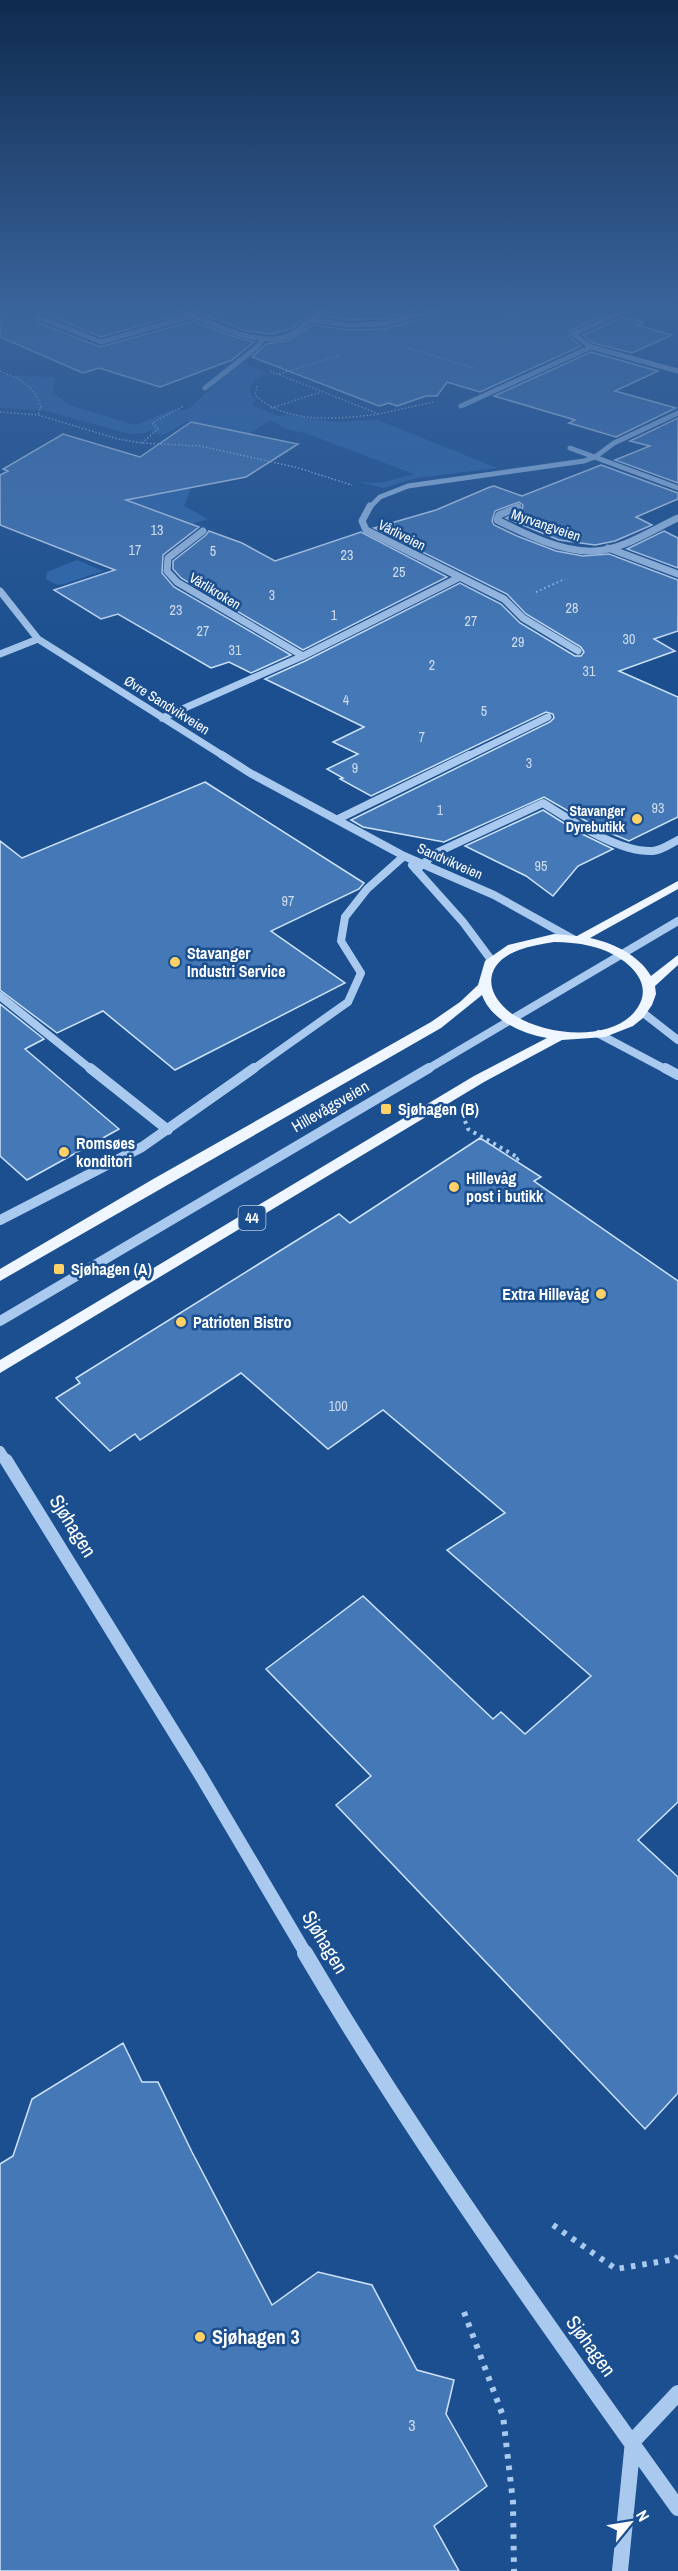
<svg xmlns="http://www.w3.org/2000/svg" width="678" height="2571" font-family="'Archivo Narrow',sans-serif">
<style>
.green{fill:#2e69ad}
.building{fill:#4478b7;stroke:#cfe3fa;stroke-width:1.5}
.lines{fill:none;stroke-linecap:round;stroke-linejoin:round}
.path-far3{stroke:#a9c9ee;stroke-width:1.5;stroke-dasharray:1.5 2;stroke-linecap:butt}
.path-far2{stroke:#a9c9ee;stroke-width:2;stroke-dasharray:1.5 3;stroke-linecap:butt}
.path-far1{stroke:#a9c9ee;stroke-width:4;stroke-dasharray:3 4.5;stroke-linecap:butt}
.path{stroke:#a9c9ee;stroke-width:6;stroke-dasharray:4.5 7;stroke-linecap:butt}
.minor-far5{stroke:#a9c9ee;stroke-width:5}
.minor-far4{stroke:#a9c9ee;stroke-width:7}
.minor-far3{stroke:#a9c9ee;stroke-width:8}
.minor-far2{stroke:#a9c9ee;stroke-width:10}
.minor-far1{stroke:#a9c9ee;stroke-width:13}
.minor{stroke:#a9c9ee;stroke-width:16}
.major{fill:#f0f6ff;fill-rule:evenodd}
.poi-dot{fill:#ffd166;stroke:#1b4f8f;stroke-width:2}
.labels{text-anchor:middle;stroke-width:5;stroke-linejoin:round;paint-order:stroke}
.far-street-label{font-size:14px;fill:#fff;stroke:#1b4f8f}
.number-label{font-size:14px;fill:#d0dded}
.far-poi-label{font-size:14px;font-weight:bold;fill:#fff;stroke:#1b4f8f;text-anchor:end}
.shield{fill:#1b4f8f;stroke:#bbcadd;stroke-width:1.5}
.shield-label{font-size:15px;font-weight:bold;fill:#fff}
.poi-label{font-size:16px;font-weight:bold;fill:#fff;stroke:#1b4f8f;text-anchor:start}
.street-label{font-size:16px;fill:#fff;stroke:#1b4f8f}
.near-number-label{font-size:16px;fill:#d0dded}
.near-street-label{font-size:20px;fill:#fff;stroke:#1b4f8f}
.near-poi-label{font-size:20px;font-weight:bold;fill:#fff;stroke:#1b4f8f;text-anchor:start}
</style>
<rect width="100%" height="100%" fill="#1b4f8f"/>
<path class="green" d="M240 362 268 373 254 381 249 391 256 401 252 405 278 416 287 415 334 422 378 420 497 468 417 478 383 488 359 482 380 483 414 474 305 433 287 429 270 420 250 433 188 421 162 436 149 430 145 433 130 434 42 410 0 408V375L55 377 53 393 72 406 135 425 171 410H187Z
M196 476 184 506 208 519 189 525 136 504 112 486Z
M77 560 103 571 64 584 57 585 46 579 47 572Z"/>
<path class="building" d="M0 309H172L178 315 101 337 43 313 37 316 39 323 100 347 193 321 229 335 254 342 232 360 160 387 99 368 83 373 0 337Z
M189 309H316L293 328 272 334 246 331Z
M328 309H420L383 319 349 320 322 317Z
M441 309H588L608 313 569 331V336L581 346 480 392 447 382 437 396H426L397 406 389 403 379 406 252 357 266 344 287 341 312 325 349 330 384 329 437 314Z
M623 317 644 322 637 325 672 335 632 353 593 343 583 335Z
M591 352 658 371 615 391 676 408 616 437 569 423 575 420 494 396Z
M678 418V483L615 460 650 446 630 441Z
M191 422 298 444 246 477 126 500 199 527 163 555 162 573 174 587 291 655 251 673 229 662 211 668 118 614 101 619 54 590 115 570 0 525V475L8 471 3 469 63 434 140 457Z
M601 465 678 493V499L636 517 652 525 615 541 595 545 559 540 506 518 522 511 523 505 519 502 495 511 492 521 494 525 517 536 556 551 583 556 609 554 678 580V631L654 639 675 651 619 671 678 697V817L629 841 598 828 544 797 444 842 363 827 351 820 550 722 554 718 553 714 546 712 371 796 340 779 343 778 327 769 358 754 333 742 364 727 265 679 305 661 460 583 501 604 520 623 575 656H581L584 652 581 647 526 614 507 594 374 528 436 510 490 487 494 486 522 496Z
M209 531 242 543 275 561 361 532 447 577 303 650 181 578 173 569V561L206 535Z
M664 531 678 538V568L627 549Z
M205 782 364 883 359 889 271 931 345 983 175 1070 103 1011 57 1033 0 990V841L22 858Z
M543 810 578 832 613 849 578 866 553 896 526 876 465 846Z
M0 1004 44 1039 25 1049 119 1129 27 1180 0 1156Z
M480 1138 541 1177 534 1181 678 1281V1802L638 1840 678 1877V2093L645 2129 336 1805 371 1776 266 1669 363 1596 493 1719 501 1712 525 1734 591 1676 447 1550 505 1513 383 1410 328 1449 241 1373 140 1440 135 1434 110 1451 56 1398 80 1383 76 1378 339 1214 350 1223Z
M123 2043 142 2082H158L192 2152 272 2305 318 2272 372 2285 417 2370 454 2380 446 2414 487 2486 434 2526 459 2571H0V2164L13 2156 32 2099Z"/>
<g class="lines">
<path class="path-far3" d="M491 309 546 328
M408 348 473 368
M0 371C20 379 35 386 41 407L38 415
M270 371 379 414 433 402
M279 374 341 355
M257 386 255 395C287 425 338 419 379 414
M271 408 321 392
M0 412 38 415 118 439 142 443 200 446 295 467 352 485
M142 443 158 429 152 423 184 406"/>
<path class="path-far2" d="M536 592 565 579"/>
<path class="path-far1" d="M465 1121 468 1129 519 1158 516 1160"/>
<path class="path" d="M553 2225 616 2269 676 2259 678 2256
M464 2312 503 2416 513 2502 514 2571"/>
<path class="minor-far5" d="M177 309C206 320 254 347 285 337 299 332 312 318 323 309
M41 318 101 342 195 315
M309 320 349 325 384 324 436 309
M591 347 678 371
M205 388 257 347 263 339
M461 406 591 347 573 334 629 309
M570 448 678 488
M369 508 380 497 408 486 584 461 595 457 614 443 678 413"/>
<path class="minor-far4" d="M370 506 362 521 366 530 504 599 523 618 578 651
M518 507 499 515 497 520C525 534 563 553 595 551 624 549 652 530 678 518
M203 531 168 558 167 571 177 582 303 656
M608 548 678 574
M0 591 38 639 225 757
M0 654 38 639
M162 718 303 656 460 577
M466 757 548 717"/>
<path class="minor-far3" d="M222 755 250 773 404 856 494 895 573 939
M338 819 469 755
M412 865 463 922 492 961
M416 870 436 853 543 803C571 820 618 853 653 851 662 850 670 844 678 840
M0 996 92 1070
M642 1012 678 1040
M599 1034 667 1070
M252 1070 348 1002 361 973 341 941 345 917 367 889 404 856
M426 1070 678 921"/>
<path class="minor-far2" d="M90 1068 168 1130
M665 1068 678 1075
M0 1220 142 1147 254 1068
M0 1321 429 1068
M0 1451 7 1462"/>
<path class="minor-far1" d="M6 1460 201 1776 306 1954"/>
<path class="minor" d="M305 1953C418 2145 548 2326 678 2508
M620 2571 633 2441 678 2393"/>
<path class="major" d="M678 881V889L590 938C613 943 639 955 651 976L678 955V965L655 986 656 994 652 1005 643 1018 633 1026 605 1037 562 1040 484 1082 0 1373V1360L474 1076 547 1038C522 1034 491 1020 482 995L441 1028 0 1281V1269L155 1178 431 1022 460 1002 478 985 485 961 508 945 554 934 577 936ZM554 942C566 942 578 943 590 946 616 951 657 977 638 1007 614 1046 534 1035 506 1009 482 987 488 961 519 950 530 946 542 944 554 942Z"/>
</g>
<linearGradient id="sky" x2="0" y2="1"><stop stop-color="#0f2b4f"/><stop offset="0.46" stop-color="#39639b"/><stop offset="1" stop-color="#39639b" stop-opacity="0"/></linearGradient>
<rect width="678" height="668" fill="url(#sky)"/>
<g class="poi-dot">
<circle cx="637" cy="819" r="6"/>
<circle cx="175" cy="962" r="6"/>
<rect x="380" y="1103" width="12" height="12" rx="3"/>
<circle cx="64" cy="1152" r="6"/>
<circle cx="454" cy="1187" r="6"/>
<rect x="53" y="1263" width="12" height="12" rx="3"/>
<circle cx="601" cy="1294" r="6"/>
<circle cx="181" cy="1322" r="6"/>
<circle cx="200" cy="2337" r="6"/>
</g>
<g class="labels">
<g class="far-street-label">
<text transform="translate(546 525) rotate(19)" y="5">Myrvangveien</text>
<text transform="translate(402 535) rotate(27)" y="5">Vårliveien</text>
<text transform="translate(215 591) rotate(31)" y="5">Vårlikroken</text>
<text transform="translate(167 705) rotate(32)" y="5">Øvre Sandvikveien</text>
<text transform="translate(450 861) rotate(24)" y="5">Sandvikveien</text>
</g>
<g class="number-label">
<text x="157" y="535">13</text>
<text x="135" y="555">17</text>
<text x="213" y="556">5</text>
<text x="347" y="560">23</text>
<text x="399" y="577">25</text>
<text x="272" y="600">3</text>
<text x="572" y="613">28</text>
<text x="176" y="615">23</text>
<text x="334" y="620">1</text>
<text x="471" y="626">27</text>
<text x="203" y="636">27</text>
<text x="629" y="644">30</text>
<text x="518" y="647">29</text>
<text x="235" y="655">31</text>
<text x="432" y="670">2</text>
<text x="589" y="676">31</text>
<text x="346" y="705">4</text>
<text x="484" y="716">5</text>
<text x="422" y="742">7</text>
<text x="529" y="768">3</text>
<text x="355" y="773">9</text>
<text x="658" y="813">93</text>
<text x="440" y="815">1</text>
<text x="541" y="871">95</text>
<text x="288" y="906">97</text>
<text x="338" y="1411">100</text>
</g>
<g class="far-poi-label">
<text x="625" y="816">Stavanger<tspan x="625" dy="16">Dyrebutikk</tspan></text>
</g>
<rect class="shield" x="238.5" y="1206" width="27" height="24" rx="4.5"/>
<g class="shield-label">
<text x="252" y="1223">44</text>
</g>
<g class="poi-label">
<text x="187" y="959">Stavanger<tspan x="187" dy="18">Industri Service</tspan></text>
<text x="398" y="1115">Sjøhagen (B)</text>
<text x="76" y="1149">Romsøes<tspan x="76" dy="18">konditori</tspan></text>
<text x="466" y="1184">Hillevåg<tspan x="466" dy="18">post i butikk</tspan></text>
<text x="71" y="1275">Sjøhagen (A)</text>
<text x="589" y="1300" text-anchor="end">Extra Hillevåg</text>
<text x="193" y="1328">Patrioten Bistro</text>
</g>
<g class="street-label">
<text transform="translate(330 1106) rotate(-30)" y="6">Hillevågsveien</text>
</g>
<g class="near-number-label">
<text x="412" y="2431">3</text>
</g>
<g class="near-street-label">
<text transform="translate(73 1526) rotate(58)" y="7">Sjøhagen</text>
<text transform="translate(325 1942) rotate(59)" y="7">Sjøhagen</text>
<text transform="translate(591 2346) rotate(54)" y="7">Sjøhagen</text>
</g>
<g class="near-poi-label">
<text x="212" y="2344">Sjøhagen 3</text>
</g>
</g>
<g transform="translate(630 2523) rotate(60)" stroke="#1b4f8f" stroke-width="4.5" paint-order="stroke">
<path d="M0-4.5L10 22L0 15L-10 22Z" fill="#ffffff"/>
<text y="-9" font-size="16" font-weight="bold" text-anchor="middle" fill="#ffffff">N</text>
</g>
</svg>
